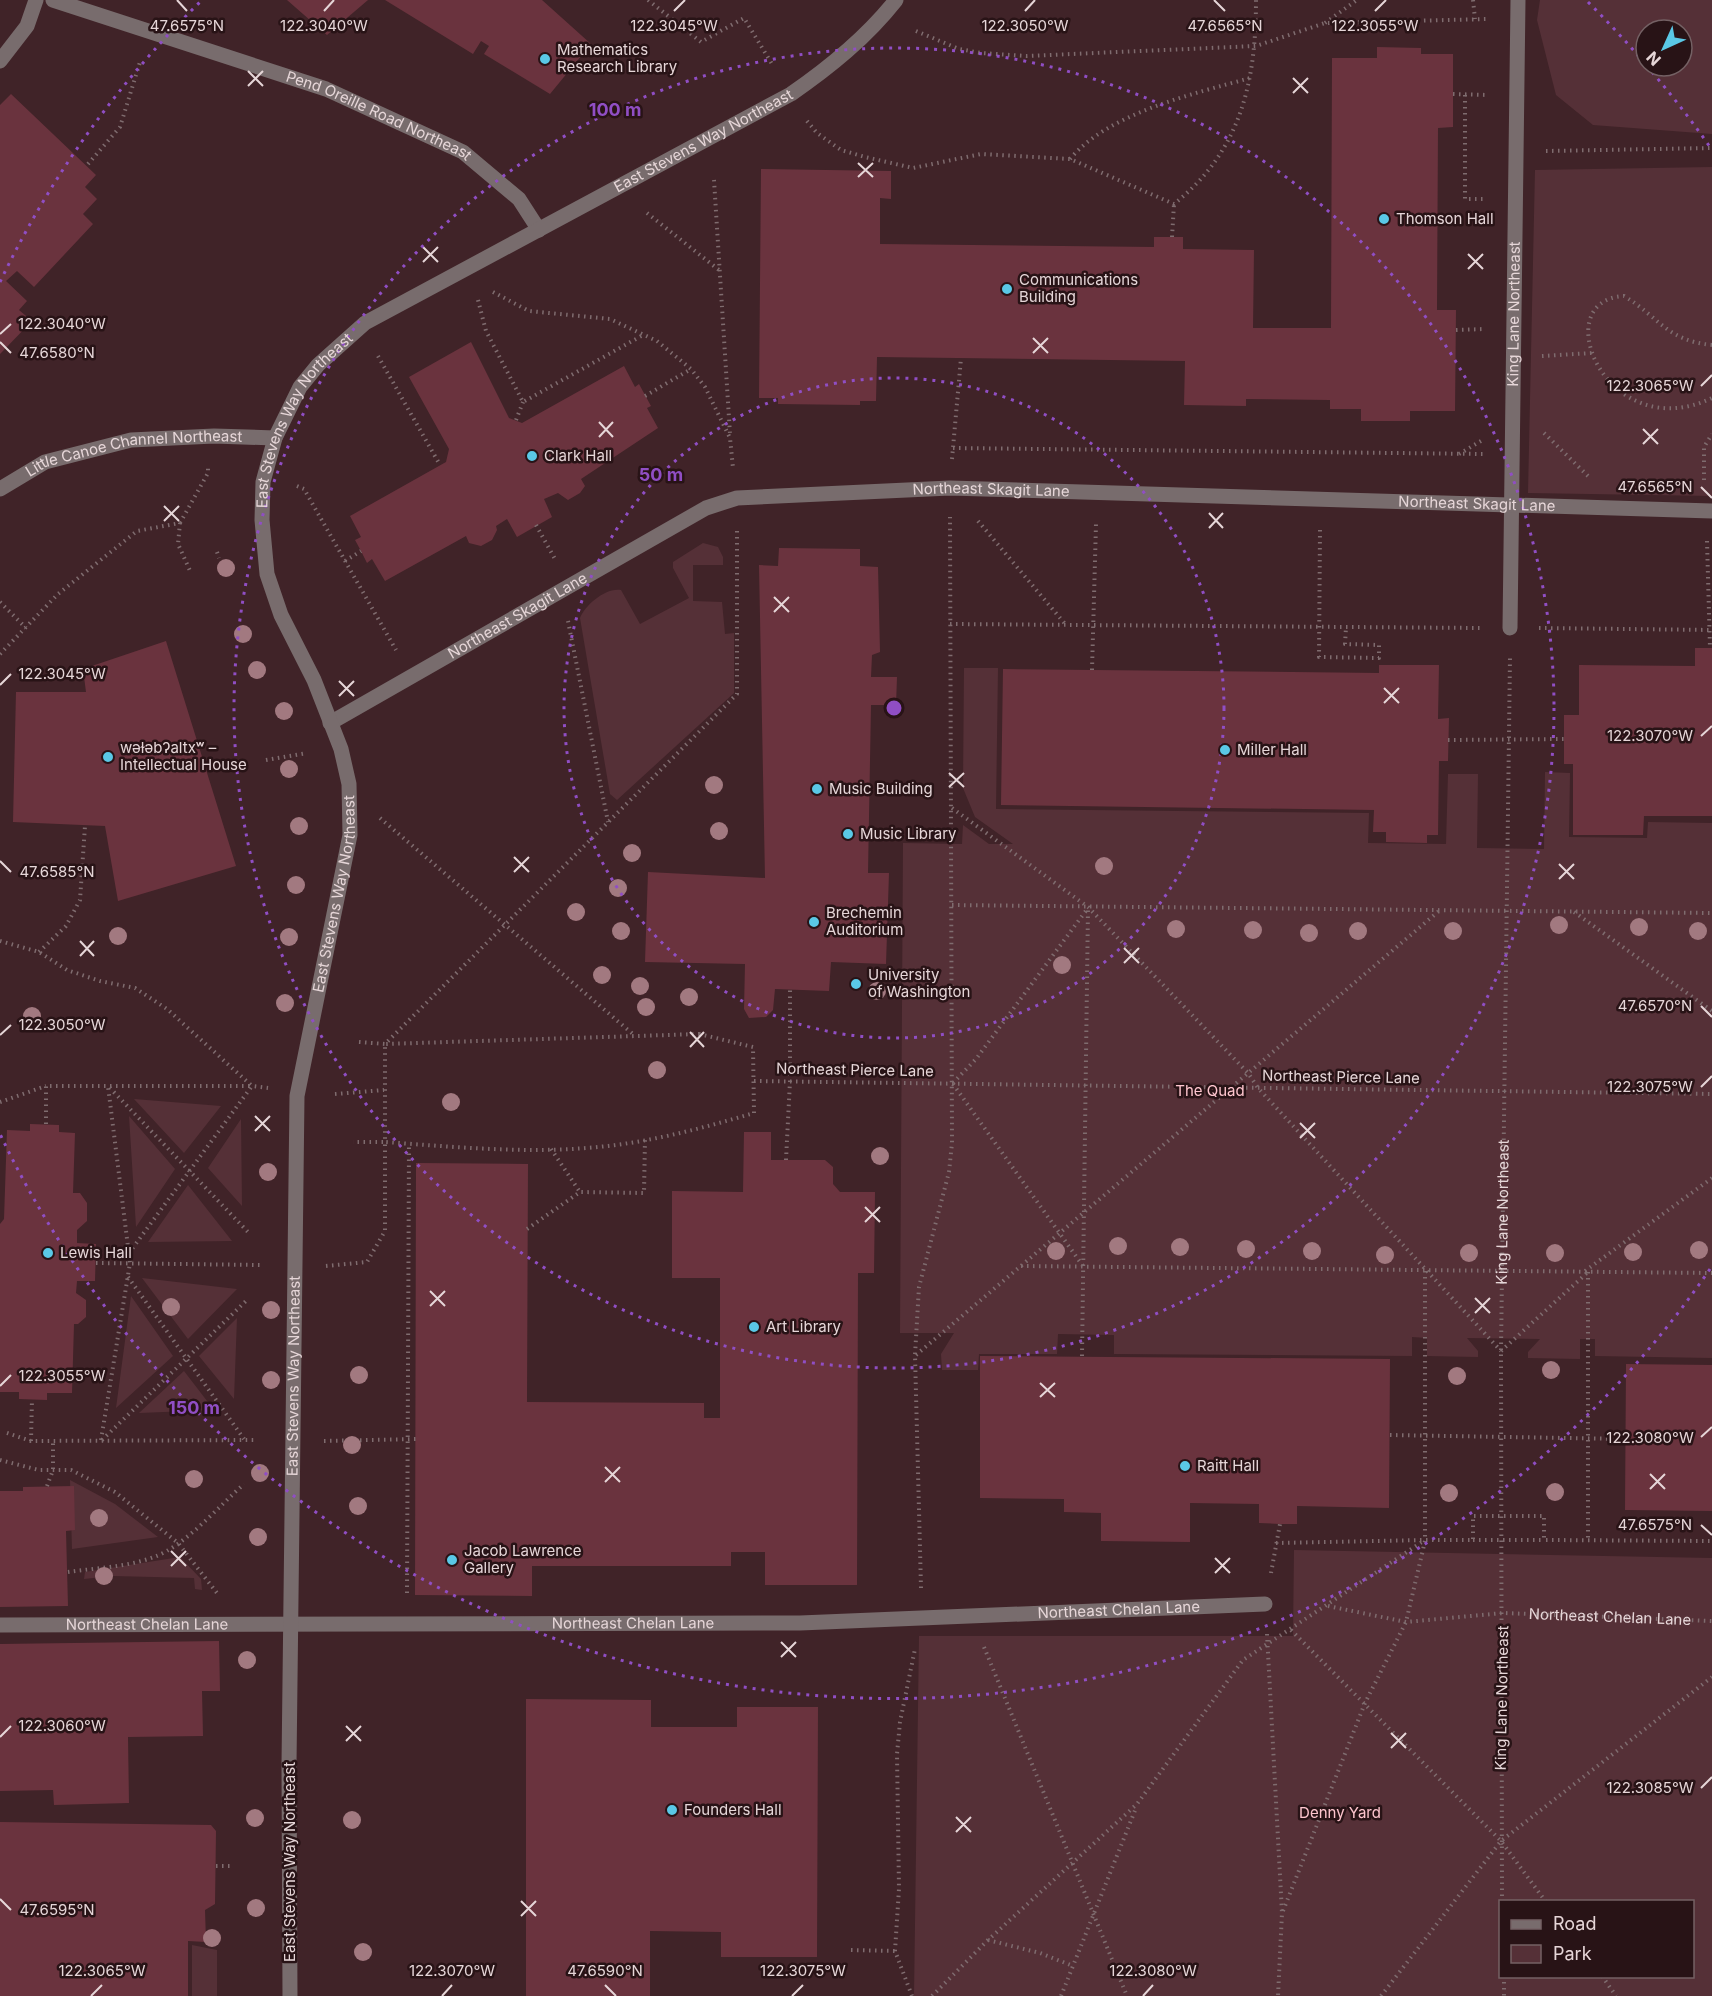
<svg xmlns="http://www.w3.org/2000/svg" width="1712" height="1996" font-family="Inter,sans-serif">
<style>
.built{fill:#402328;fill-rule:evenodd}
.green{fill:#553037;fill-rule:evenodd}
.building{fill:#6a333e}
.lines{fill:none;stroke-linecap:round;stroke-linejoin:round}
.path{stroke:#7f6c6f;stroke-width:4;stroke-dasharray:1.5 4.5;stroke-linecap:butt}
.minor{stroke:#786c6d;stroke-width:15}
.tree{fill:#a27980}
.ticks{fill:none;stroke:#e6d6d8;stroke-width:2}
.ring{fill:none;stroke:#904ec4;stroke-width:3;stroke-dasharray:3 6}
.poi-dot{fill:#5ac8e6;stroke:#281316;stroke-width:2}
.labels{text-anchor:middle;stroke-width:5;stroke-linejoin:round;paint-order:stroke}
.poi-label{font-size:15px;fill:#e6d6d8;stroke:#281316;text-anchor:start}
.street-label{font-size:15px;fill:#e6d6d8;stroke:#281316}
.park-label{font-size:15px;fill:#fec5ce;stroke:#281316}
.ticks-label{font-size:15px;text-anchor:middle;fill:#e6d6d8;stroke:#281316;stroke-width:5;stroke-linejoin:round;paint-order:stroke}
.centre{fill:#904ec4;stroke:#281316;stroke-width:3}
.ring-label{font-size:18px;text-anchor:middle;font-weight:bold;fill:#904ec4;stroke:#281316;stroke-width:5;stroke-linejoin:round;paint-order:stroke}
</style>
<rect width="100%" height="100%" fill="#321c20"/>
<path class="built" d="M0 0H1712V1996H0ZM1646 30H1682V66H1646ZM1500 1902H1692V1976H1500Z"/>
<path class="green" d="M1540 0H1712V134L1593 125 1556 95 1537 20ZM1646 30H1682V66H1646Z
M1712 167V496L1528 493 1535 170Z
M703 543 718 547 723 557V565H693V601L722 602 725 634 734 633V693L617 800 610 794 580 618C585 605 606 587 621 590L640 624 689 598 673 568V562Z
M964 668H998L996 809 1369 813 1368 843 1446 844 1448 774H1478L1477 848 1544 849 1545 772 1570 773 1569 837 1647 838 1648 822 1712 823V1358L1595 1356V1339H1580V1359L1528 1358V1352L1540 1339 1467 1338 1478 1351V1357L1427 1356V1338L1412 1337V1356L1114 1354V1335L1058 1334 1057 1354H979L978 1370H942L941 1354 954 1333H900L903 843 962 844 963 825 989 844H1013L975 817 963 788Z
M134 1099 221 1106 184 1153Z
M129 1116 175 1169 136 1227Z
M241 1119 242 1206 208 1168Z
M188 1185 232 1241 148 1242Z
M142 1278 237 1289 188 1339Z
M131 1296 173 1356 116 1408Z
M237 1318 234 1399 199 1356Z
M184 1371 214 1410 139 1413Z
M70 1480 115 1504 158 1537 72 1549Z
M1294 1550 1712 1558V1996H914L919 1636H1293ZM1500 1902H1692V1976H1500Z
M180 1557 201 1579 202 1590 195 1589 194 1578 113 1576 84 1579 85 1572Z
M192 1945 217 1950V1996H192Z"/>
<path class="building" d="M287 0H368L327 35Z
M385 0H542L591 44 550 94 484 54 489 46 481 41 473 54Z
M1377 47 1421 48V54H1453V127L1438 128 1437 310H1456L1455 411H1410V421H1361V409H1330V400L1246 399V406L1184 405 1185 361 877 357 876 401H860V405L778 404V398H759L761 169 891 171V199L880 198V244L1154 247V237H1183V249L1254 250 1253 328H1331L1332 58H1377Z
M11 94 96 175 85 187 97 199 83 214 93 224 34 287 17 271 6 281 27 301 19 310 32 321 0 354V105Z
M471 342 509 418 522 423 624 366 635 387 639 384 651 406 647 408 658 428 581 479 585 486 580 493 568 500 558 493 544 499 552 517 517 537 507 519 496 526 497 530 492 540 481 546 469 543 466 536 385 581 372 559 367 563 361 551 355 540 361 537 350 516 446 462 449 449 409 377Z
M779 548 860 549V566L878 567 880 652 872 655 871 677H897L896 705H871L868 873H889L886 964 831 962 829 991 775 989 773 1010 766 1017 749 1018 744 1009 745 964 645 962 648 872 765 878 759 565 778 566Z
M166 641 236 866 118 901 105 826 13 822 16 692H86L83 669Z
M1695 648H1712V816H1644L1643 835H1573V764H1564V715H1579V665L1695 666Z
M1379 665H1439L1438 719 1449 718 1448 761H1439L1438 835H1427V843L1386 842V832H1373L1374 810 1001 805 1003 669 1379 673Z
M30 1124 59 1125V1132L75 1133 73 1193H80L87 1203V1221L77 1230V1243L96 1244 95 1281H77L76 1293 86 1300V1317L78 1324H74L72 1393H47V1400L19 1399V1392H0V1224L4 1219 7 1130 30 1131Z
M744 1132H771V1160H825L833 1167V1184L840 1192H875L874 1273H858L857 1585H765V1552H731V1566H532V1596L415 1595 416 1163 528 1164 527 1402 704 1403V1418H720V1278H672V1191L743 1192Z
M980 1356 1390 1359 1389 1508 1297 1506V1524H1280L1259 1523V1504L1190 1503V1542L1101 1541V1513L1064 1512V1499L980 1498Z
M1626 1364 1712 1365V1511L1625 1510Z
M74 1486 75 1530 66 1531 68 1606 0 1607V1491H23V1487Z
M219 1641 220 1691H202L203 1736 128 1737 129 1803 54 1805 53 1790 0 1791V1644Z
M526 1699 651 1700V1727H737V1707H818L817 1957H721V1932L650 1931V1996H526Z
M0 1822 211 1825 216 1831 215 1904 205 1910 206 1942 188 1941V1996H0Z"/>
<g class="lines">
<g class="path">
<path d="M648 0 701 42 744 18 772 64"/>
<path d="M1473 0 1475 19"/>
<path d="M1325 23 1357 0"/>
<path d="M916 31 959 49 981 53 1026 56 1256 46 1325 23 1489 19"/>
<path d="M1453 94 1488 95"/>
<path d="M1465 95V199H1486"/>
<path d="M807 121 817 133 841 150 865 157 913 168 981 154 1070 159 1174 204C1241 151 1256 82 1256 0"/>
<path d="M1546 151 1712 148"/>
<path d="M1070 159C1108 113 1193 94 1250 78"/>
<path d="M88 164 120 127 140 62"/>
<path d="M714 180 730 434"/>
<path d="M647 213 719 270"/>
<path d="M1172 237 1174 204"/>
<path d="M493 292 529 311 610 319 657 341 691 369 705 387 730 438 733 468"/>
<path d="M478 300 486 331 523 402 643 335"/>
<path d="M1456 330 1485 329"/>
<path d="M1712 345C1667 341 1659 317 1624 296 1545 300 1607 448 1712 398"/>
<path d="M378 356 440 465"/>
<path d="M1542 356 1592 353"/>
<path d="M645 396 691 369"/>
<path d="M516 420 523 402"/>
<path d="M1544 433 1588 476"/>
<path d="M953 448 1483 454"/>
<path d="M1459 454 1481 441"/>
<path d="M952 459 961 358"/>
<path d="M1704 480V447L1712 434"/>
<path d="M297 486 304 489 396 650"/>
<path d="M978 521 1066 625"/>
<path d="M180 523 208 473V465"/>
<path d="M536 525 555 559"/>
<path d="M1320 530 1319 657 1379 658V645L1345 644 1346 627"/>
<path d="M1707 541 1710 648"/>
<path d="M217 552 219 558"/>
<path d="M345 561 361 551"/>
<path d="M0 602 26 628"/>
<path d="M568 621 608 822"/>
<path d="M950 624 1480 628"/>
<path d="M1539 628 1712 630"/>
<path d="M0 654 58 594 137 531 180 523 178 544 191 573"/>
<path d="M1092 670 1096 524"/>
<path d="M1448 740 1564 739"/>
<path d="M266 760 307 753"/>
<path d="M952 808 1088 907 1248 1073 1258 1088 1501 1351"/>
<path d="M380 818 634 1035"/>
<path d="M952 905 1712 913"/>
<path d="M1574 912 1712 1011"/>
<path d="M0 941 39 952 67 970 100 981 135 988 167 1009 252 1086 268 1088"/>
<path d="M39 952 66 926 80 900 85 826"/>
<path d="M699 1034 753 1047 754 1113C703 1128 651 1142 598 1147 527 1154 456 1147 385 1142V1044Z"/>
<path d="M359 1042 385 1044 737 694V530"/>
<path d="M754 1081 1712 1094"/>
<path d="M953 1083 976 1059 1088 908"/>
<path d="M953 1084 1083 1266"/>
<path d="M335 1094 384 1090"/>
<path d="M0 1102 46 1086"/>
<path d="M46 1124V1086H252L129 1253"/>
<path d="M551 1149 580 1192"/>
<path d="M786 1160 790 1081V990"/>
<path d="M527 1229 580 1192 644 1193 645 1139"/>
<path d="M96 1263 261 1265"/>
<path d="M326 1266 367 1262 385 1231V1142H353"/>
<path d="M1021 1266 1712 1273"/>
<path d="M1425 1271V1540H1473V1516H1544V1540L1712 1541"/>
<path d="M1585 1271 1712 1178"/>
<path d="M1588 1272V1541"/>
<path d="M128 1277 244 1439"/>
<path d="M1501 1351 1588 1272"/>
<path d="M916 1355 1439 911"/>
<path d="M1082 1356 1088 908"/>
<path d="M7 1433 31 1441 257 1440"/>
<path d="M1390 1435 1625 1439"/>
<path d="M101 1440 130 1263 108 1086 249 1233"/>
<path d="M102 1440 248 1299"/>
<path d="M31 1441 32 1399"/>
<path d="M324 1441 416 1439"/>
<path d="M0 1460 39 1470H71L115 1492 178 1543 217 1593"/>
<path d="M47 1486 53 1470V1440"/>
<path d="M1473 1540H1544"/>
<path d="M1276 1543 1424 1540"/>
<path d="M68 1572C96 1568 127 1567 154 1557 185 1546 219 1506 244 1484"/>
<path d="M1271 1573 1280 1524"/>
<path d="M921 1588 915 1355 919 1287 949 1172 952 1143 950 517"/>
<path d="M407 1593 409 1144"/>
<path id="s1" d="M1328 1606 1406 1622 1503 1613 1712 1621"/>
<path d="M1291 1630 1501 1841 1546 1902"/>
<path d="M1267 1634 1282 1913 1278 1996"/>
<path d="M984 1647 1127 1996"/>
<path d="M216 1866H232"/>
<path id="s2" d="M1502 1902 1501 1351 1510 657"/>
<path d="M1283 1911 1365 1703 1406 1622 1425 1541"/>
<path d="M988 1940 1040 1953 1073 1966"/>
<path d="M851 1950 895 1951"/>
<path d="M1504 1976V1996"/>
<path d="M1602 1976 1616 1996"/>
<path d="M912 1996 895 1951 899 1889 897 1754 900 1722 915 1649"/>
<path d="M932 1996 988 1940 1137 1804 1243 1660 1425 1540"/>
<path d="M1061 1996 1136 1808"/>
<path d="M1381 1996 1501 1841 1712 1677"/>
</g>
<g class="minor">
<path id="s3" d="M53 0 326 89 463 152 519 199 539 230"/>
<path d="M0 61 27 26 36 0"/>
<path id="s4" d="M0 489 45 462 131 440 214 436 275 438"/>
<path id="s5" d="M1510 628 1518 0"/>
<path id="s6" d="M330 723 706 508 737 498 950 488 1712 511"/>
<path id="s7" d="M0 1625 800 1623 1265 1604"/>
<path id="s8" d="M290 1996 289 1765 297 1096 350 835 349 784 341 749 314 680 281 615 267 574 262 520 263 482 275 438 300 387 318 365 365 323 791 94C830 67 866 38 896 0"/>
</g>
</g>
<g class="tree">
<circle cx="226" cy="568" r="9"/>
<circle cx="243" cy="634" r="9"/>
<circle cx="257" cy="670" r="9"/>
<circle cx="284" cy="711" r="9"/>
<circle cx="289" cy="769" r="9"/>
<circle cx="714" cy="785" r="9"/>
<circle cx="299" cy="826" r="9"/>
<circle cx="719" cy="831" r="9"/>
<circle cx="632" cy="853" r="9"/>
<circle cx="1104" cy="866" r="9"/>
<circle cx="296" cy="885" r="9"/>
<circle cx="618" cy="888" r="9"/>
<circle cx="576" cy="912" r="9"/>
<circle cx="1559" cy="925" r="9"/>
<circle cx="1639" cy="927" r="9"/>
<circle cx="1176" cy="929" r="9"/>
<circle cx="1253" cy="930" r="9"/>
<circle cx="621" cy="931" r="9"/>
<circle cx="1358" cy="931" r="9"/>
<circle cx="1453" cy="931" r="9"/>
<circle cx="1698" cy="931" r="9"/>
<circle cx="1309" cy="933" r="9"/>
<circle cx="118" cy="936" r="9"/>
<circle cx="289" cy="937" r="9"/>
<circle cx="1062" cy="965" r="9"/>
<circle cx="602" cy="975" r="9"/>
<circle cx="640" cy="986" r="9"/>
<circle cx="877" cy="991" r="9"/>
<circle cx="689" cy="997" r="9"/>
<circle cx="285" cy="1003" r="9"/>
<circle cx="646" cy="1007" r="9"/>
<circle cx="32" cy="1016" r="9"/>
<circle cx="657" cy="1070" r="9"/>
<circle cx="451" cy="1102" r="9"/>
<circle cx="880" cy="1156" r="9"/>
<circle cx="268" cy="1172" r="9"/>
<circle cx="1118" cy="1246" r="9"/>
<circle cx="1180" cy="1247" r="9"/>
<circle cx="1246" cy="1249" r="9"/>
<circle cx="1699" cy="1250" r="9"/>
<circle cx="1056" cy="1251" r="9"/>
<circle cx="1312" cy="1251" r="9"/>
<circle cx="1633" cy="1252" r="9"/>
<circle cx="1469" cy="1253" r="9"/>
<circle cx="1555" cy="1253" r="9"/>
<circle cx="1385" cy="1255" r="9"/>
<circle cx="171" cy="1307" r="9"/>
<circle cx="271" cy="1310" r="9"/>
<circle cx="1551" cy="1370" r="9"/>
<circle cx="359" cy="1375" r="9"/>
<circle cx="1457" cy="1376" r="9"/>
<circle cx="271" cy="1380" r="9"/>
<circle cx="352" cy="1445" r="9"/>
<circle cx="260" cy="1473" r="9"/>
<circle cx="194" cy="1479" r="9"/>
<circle cx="1555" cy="1492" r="9"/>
<circle cx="1449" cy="1493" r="9"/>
<circle cx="358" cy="1506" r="9"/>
<circle cx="99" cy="1518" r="9"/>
<circle cx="258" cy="1537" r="9"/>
<circle cx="104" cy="1576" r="9"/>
<circle cx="247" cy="1660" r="9"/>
<circle cx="255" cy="1818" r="9"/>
<circle cx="352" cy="1820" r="9"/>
<circle cx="256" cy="1908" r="9"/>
<circle cx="212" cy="1938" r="9"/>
<circle cx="363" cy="1952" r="9"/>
</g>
<path class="ticks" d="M177 0 187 11M1214 0 1225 11M324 11 334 0M674 11 685 0M1025 11 1035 0M1375 11 1386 0M248 71 263 86M1293 78 1308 93M248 86 263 71M1293 93 1308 78M858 163 873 177M858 177 873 163M423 247 438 262M1468 254 1483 269M423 262 438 247M1468 269 1483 254M0 334 11 324M1033 338 1048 353M0 342 11 353M1033 353 1048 338M1701 386 1712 375M599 422 613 437M1643 429 1658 444M599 437 613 422M1643 444 1658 429M1701 487 1712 498M164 506 179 521M1209 513 1223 528M164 521 179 506M1209 528 1223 513M774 597 789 612M774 612 789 597M339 681 354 696M0 685 11 674M1384 688 1399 703M339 696 354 681M1384 703 1399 688M1701 736 1712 726M949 773 964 787M949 787 964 773M514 857 529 872M0 861 11 872M1559 864 1574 879M514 872 529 857M1559 879 1574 864M80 941 94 956M1124 948 1139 963M80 956 94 941M1124 963 1139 948M1701 1006 1712 1017M690 1032 704 1047M0 1035 11 1025M690 1047 704 1032M1701 1087 1712 1076M255 1116 270 1131M1300 1123 1315 1138M255 1131 270 1116M1300 1138 1315 1123M865 1207 880 1222M865 1222 880 1207M430 1291 445 1306M1475 1298 1490 1313M430 1306 445 1291M1475 1313 1490 1298M1040 1383 1055 1397M0 1386 11 1375M1040 1397 1055 1383M1701 1437 1712 1427M605 1467 620 1482M1650 1474 1665 1489M605 1482 620 1467M1650 1489 1665 1474M1701 1525 1712 1535M171 1551 186 1566M1215 1558 1230 1573M171 1566 186 1551M1215 1573 1230 1558M781 1642 796 1657M781 1657 796 1642M346 1726 361 1741M1391 1733 1406 1748M0 1737 11 1726M346 1741 361 1726M1391 1748 1406 1733M1701 1788 1712 1777M956 1817 971 1832M956 1832 971 1817M0 1899 11 1910M521 1901 536 1916M521 1916 536 1901M605 1985 616 1996M91 1996 102 1985M442 1996 452 1985M792 1996 803 1985M1143 1996 1153 1985"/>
<g class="ring">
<circle cx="894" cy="708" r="330"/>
<circle cx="894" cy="708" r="660"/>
<path d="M1710 1269A990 990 0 0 1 0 1134M0 282A990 990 0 0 1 200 2M1588 2A990 990 0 0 1 1641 59M1652 72A990 990 0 0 1 1710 147"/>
</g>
<g class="poi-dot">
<circle cx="545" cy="59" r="6"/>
<circle cx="1384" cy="219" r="6"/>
<circle cx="1007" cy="289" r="6"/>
<circle cx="532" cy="456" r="6"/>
<circle cx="1225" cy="750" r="6"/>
<circle cx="108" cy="757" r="6"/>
<circle cx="817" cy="789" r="6"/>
<circle cx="848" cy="834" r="6"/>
<circle cx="814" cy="922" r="6"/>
<circle cx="856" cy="984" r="6"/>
<circle cx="48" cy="1253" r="6"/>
<circle cx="754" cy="1327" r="6"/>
<circle cx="1185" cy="1466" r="6"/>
<circle cx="452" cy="1560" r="6"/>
<circle cx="672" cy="1810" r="6"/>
</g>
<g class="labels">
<g class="poi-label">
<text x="557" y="55">Mathematics<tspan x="557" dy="17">Research Library</tspan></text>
<text x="1396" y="224">Thomson Hall</text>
<text x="1019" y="285">Communications<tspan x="1019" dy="17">Building</tspan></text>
<text x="544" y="461">Clark Hall</text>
<text x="120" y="753">wǝɫǝbʔaltxʷ –<tspan x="120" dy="17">Intellectual House</tspan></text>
<text x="1237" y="755">Miller Hall</text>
<text x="829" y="794">Music Building</text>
<text x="860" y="839">Music Library</text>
<text x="826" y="918">Brechemin<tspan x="826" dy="17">Auditorium</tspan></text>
<text x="868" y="980">University<tspan x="868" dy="17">of Washington</tspan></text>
<text x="60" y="1258">Lewis Hall</text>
<text x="766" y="1332">Art Library</text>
<text x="1197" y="1471">Raitt Hall</text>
<text x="464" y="1556">Jacob Lawrence<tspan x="464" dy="17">Gallery</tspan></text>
<text x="684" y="1815">Founders Hall</text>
</g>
<g class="street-label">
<text dy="5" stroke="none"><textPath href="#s3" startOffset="346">Pend Oreille Road Northeast</textPath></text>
<text dy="5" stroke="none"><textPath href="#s8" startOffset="2114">East Stevens Way Northeast</textPath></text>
<text dy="5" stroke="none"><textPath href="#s5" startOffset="314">King Lane Northeast</textPath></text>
<text dy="5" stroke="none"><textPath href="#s8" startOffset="1610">East Stevens Way Northeast</textPath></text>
<text dy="5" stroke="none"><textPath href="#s4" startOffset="142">Little Canoe Channel Northeast</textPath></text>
<text dy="5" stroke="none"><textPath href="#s6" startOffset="720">Northeast Skagit Lane</textPath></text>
<text dy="5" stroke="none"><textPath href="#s6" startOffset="1206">Northeast Skagit Lane</textPath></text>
<text dy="5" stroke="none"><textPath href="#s6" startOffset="216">Northeast Skagit Lane</textPath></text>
<text dy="5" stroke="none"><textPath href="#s8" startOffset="1106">East Stevens Way Northeast</textPath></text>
<text transform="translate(855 1070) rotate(1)" y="5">Northeast Pierce Lane</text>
<text transform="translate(1341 1077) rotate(1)" y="5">Northeast Pierce Lane</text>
<text dy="5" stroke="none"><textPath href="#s2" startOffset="690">King Lane Northeast</textPath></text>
<text dy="5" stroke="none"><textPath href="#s8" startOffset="620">East Stevens Way Northeast</textPath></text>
<text dy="5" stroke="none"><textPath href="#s7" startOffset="1119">Northeast Chelan Lane</textPath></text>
<text dy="5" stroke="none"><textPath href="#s1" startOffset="284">Northeast Chelan Lane</textPath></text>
<text dy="5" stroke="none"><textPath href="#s7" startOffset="633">Northeast Chelan Lane</textPath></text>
<text dy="5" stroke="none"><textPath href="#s7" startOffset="147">Northeast Chelan Lane</textPath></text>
<text transform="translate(1502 1698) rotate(-89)" y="5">King Lane Northeast</text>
<text transform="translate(290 1862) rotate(-90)" y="5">East Stevens Way Northeast</text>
</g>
<g class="park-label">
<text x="1210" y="1096">The Quad</text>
<text x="1340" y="1818">Denny Yard</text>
</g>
</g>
<g class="ticks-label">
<text x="187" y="31">47.6575°N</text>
<text x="324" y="31">122.3040°W</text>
<text x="674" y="31">122.3045°W</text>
<text x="1025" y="31">122.3050°W</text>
<text x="1225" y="31">47.6565°N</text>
<text x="1375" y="31">122.3055°W</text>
<text x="62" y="329">122.3040°W</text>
<text x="57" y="358">47.6580°N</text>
<text x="1650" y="391">122.3065°W</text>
<text x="1655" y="492">47.6565°N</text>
<text x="62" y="679">122.3045°W</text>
<text x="1650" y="741">122.3070°W</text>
<text x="57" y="877">47.6585°N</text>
<text x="1655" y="1011">47.6570°N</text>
<text x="62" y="1030">122.3050°W</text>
<text x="1650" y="1092">122.3075°W</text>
<text x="62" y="1381">122.3055°W</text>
<text x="1650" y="1443">122.3080°W</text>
<text x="1655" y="1530">47.6575°N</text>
<text x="62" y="1731">122.3060°W</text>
<text x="1650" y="1793">122.3085°W</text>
<text x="57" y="1915">47.6595°N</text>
<text x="102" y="1976">122.3065°W</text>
<text x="452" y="1976">122.3070°W</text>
<text x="605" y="1976">47.6590°N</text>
<text x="803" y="1976">122.3075°W</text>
<text x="1153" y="1976">122.3080°W</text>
</g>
<circle cx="894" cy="708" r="9" class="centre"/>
<g class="ring-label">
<text x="615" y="116">100 m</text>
<text x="661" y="481">50 m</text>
<text x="194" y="1414">150 m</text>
</g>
<rect x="1499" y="1900" width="195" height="78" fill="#281316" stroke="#746164" stroke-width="1.5"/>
<rect x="1511" y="1920" width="30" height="9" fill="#786c6d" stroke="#746164" stroke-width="1.5"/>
<text x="1553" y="1930" font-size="18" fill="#e6d6d8">Road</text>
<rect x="1511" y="1945" width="30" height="18" fill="#553037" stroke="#746164" stroke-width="1.5"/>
<text x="1553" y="1960" font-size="18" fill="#e6d6d8">Park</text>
<g transform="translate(1664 48) rotate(225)"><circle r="28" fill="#281316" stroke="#746164" stroke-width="1.5"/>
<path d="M0-4.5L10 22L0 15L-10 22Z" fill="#5ac8e6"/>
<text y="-9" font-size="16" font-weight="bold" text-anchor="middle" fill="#e6d6d8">N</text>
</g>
</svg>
